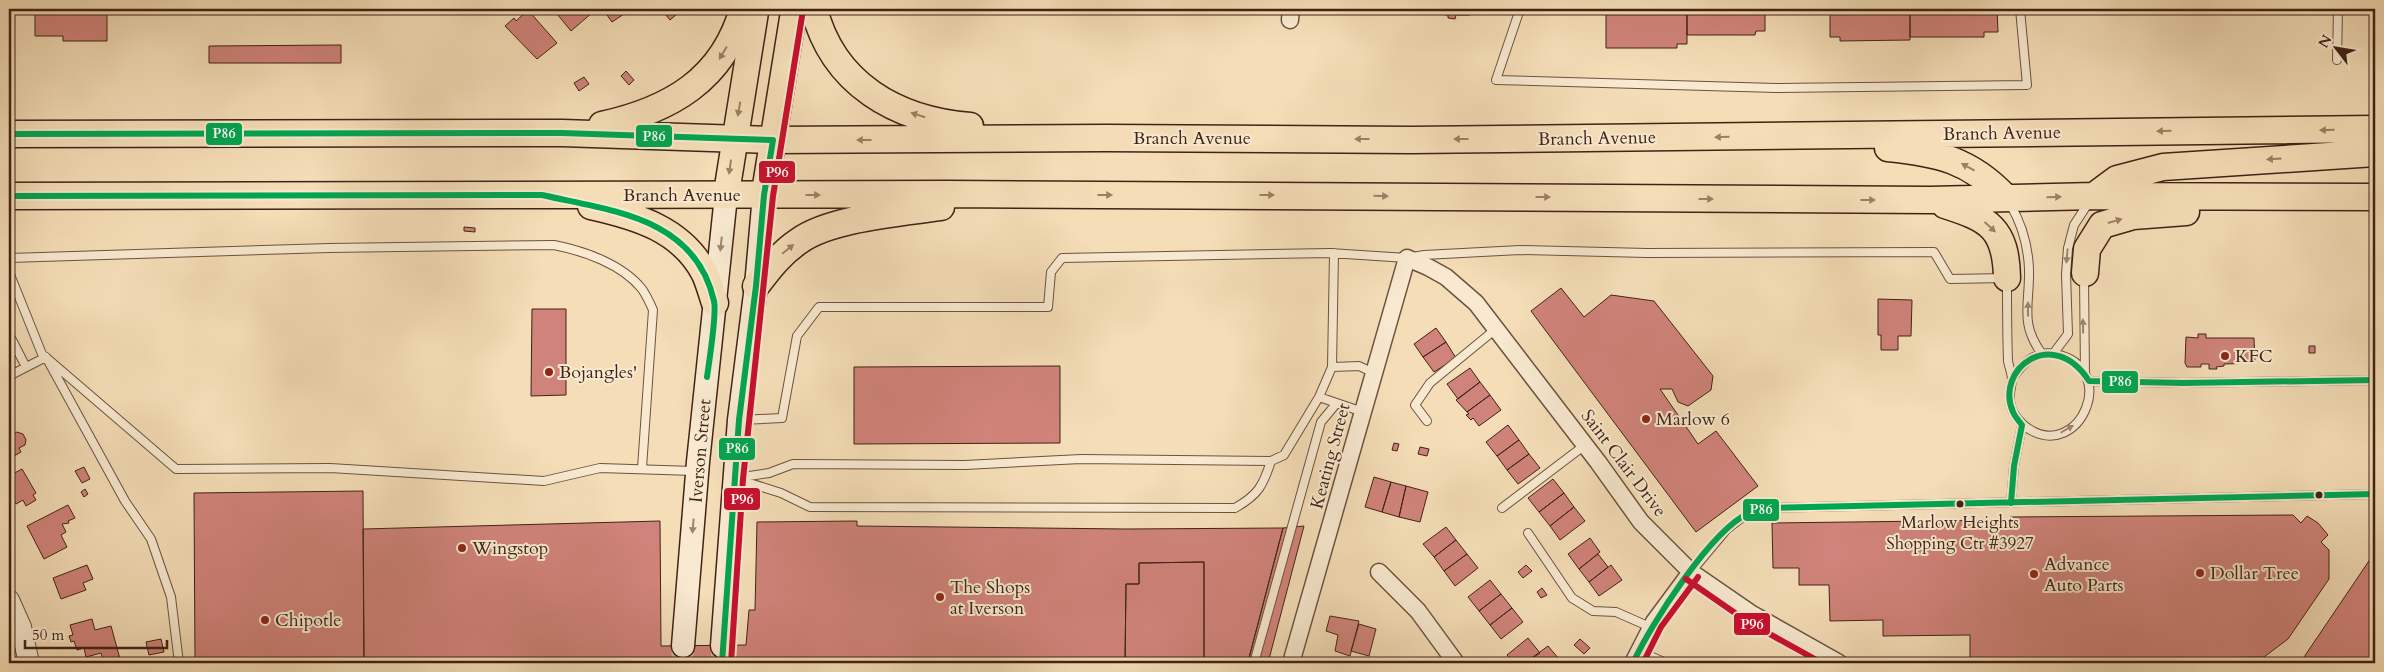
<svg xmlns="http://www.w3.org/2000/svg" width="2384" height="672" font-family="Cardo,serif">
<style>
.building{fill:#d0837a;stroke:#402316}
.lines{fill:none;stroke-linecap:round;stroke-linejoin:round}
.secondary-tunnel{stroke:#d0b897;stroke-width:22;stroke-dasharray:22 11;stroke-linecap:butt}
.service-casing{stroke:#6d523e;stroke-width:10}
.minor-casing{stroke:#6d523e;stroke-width:19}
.tertiary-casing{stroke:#6d523e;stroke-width:22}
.secondary-casing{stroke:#402316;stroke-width:25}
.primary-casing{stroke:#402316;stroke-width:28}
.trunk-casing{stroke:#402316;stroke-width:29}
.service{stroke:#f8e9d0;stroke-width:8}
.minor{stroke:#f8e9d0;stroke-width:16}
.tertiary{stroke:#f8e9d0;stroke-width:20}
.secondary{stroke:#f8e9d0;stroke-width:22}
.primary{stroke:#f4ddb7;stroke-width:25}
.trunk{stroke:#f4ddb7;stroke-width:26}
.bus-1-casing{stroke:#f8e9d0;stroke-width:10}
.bus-2-casing{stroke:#f8e9d0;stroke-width:10}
.bus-1{stroke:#00a651;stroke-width:6}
.bus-2{stroke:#c8102e;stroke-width:6}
.oneway{fill:#9a8066}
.oneway2{fill:#9c8673}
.poi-dot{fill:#8f2418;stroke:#f8e9d0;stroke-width:2}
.bus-dot{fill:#402316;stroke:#f8e9d0;stroke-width:2}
.labels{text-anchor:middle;stroke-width:4;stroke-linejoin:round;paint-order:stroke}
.bus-label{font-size:17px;fill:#402316;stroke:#f8e9d0}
.street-label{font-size:18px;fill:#402316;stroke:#f8e9d0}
.poi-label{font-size:18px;fill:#402316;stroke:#f8e9d0;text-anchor:start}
.line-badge{stroke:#f8e9d0;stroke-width:2}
.badge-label{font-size:14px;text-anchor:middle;font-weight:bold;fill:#fff}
</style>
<rect width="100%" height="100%" fill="#f4ddb7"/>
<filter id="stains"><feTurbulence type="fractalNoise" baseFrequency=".004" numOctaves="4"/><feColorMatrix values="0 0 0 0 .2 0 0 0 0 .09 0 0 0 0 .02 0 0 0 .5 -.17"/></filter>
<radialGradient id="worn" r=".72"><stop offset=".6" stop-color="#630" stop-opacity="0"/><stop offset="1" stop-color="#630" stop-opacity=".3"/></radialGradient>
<path class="building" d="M35 9H107V41H63V36H35Z
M553 9H591L593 12 571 31Z
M616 9H621L624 14 612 22 607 15Z
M661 9H683L670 20Z
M1436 9H1470V15H1456L1455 19 1448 18V15L1436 14Z
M1570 9H1609L1606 14H1570Z
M1609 9H1687V44H1677V48H1606V14Z
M1687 9H1765V31H1756L1755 35H1687Z
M1830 9H1910V40L1840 41V37H1830Z
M1910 9H1997L1998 32H1984V37H1910Z
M528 10 557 43 537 59 505 26 514 18 516 21Z
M341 45V63H209V46Z
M626 71 634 80 629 85 621 76Z
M584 77 589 84 579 91 574 83Z
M464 227 475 228V232L464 231Z
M1561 288 1584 317 1611 295 1654 301 1713 376 1711 390 1688 406 1678 402 1672 389H1660L1698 444 1716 431 1758 486 1696 532 1531 311Z
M1878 299 1912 300 1911 336H1898V350H1881V335H1878Z
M532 309H566V395L531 396Z
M1436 328 1446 342 1423 357 1414 344Z
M2198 334H2206V338H2254L2255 363 2224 364V366L2216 367 2217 369H2209V364H2201V367H2187L2185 363 2186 337 2198 338Z
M1446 342 1456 358 1434 372 1423 357Z
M2309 346H2315V353H2309Z
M1060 366V443L854 444V367Z
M1470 368 1480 382 1458 399 1447 384Z
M1480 382 1490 395 1467 412 1456 400Z
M1490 395 1501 410 1479 426 1473 418 1471 420 1466 415 1469 414 1467 412Z
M1508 425 1519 440 1497 456 1486 442Z
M10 427 13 434 17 432 23 434 26 440 25 445 19 448 21 452 9 459Z
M1519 440 1529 454 1507 470 1497 456Z
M1394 443 1399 444 1397 451 1392 450Z
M1420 447 1429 449 1427 456 1418 454Z
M1529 454 1540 468 1518 484 1507 470Z
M84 467 90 479 82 483 75 471Z
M22 469 36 493 33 495 36 500 26 506 23 500 16 504 11 495 9 496V476Z
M1374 477 1391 482 1382 512 1365 507Z
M1553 479 1564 493 1539 512 1528 498Z
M1391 482 1406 486 1399 517 1382 512Z
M1406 486 1428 492 1420 522 1399 517Z
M85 489 88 494 84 497 81 492Z
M363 491 364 663H195L194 493Z
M1564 493 1574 507 1550 526 1539 512Z
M68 505 75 518 68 521 69 523 62 524 66 532 61 535 67 547 44 559 27 526Z
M1574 507 1585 521 1560 540 1550 526Z
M2293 515 2301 523 2307 516 2318 523 2328 535 2321 542 2329 550V579L2288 639 2264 657 2145 659V662L2136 663V659L1970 661V635L1883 636V620L1830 621 1829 585H1799V568H1773L1772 523 2010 520V517Z
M660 521 661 646 746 645 749 610H755L757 522 857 521V526L1126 529 1283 528 1249 658 1204 660V562L1139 563V584H1126L1125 663H364L363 529Z
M1304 526 1268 663H1125L1126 584H1139V563L1204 562V660L1249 658 1283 528Z
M1446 527 1456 540 1434 557 1423 544Z
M1590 538 1600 552 1579 569 1568 554Z
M1456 540 1467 554 1444 571 1434 557Z
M2375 552V663H2306L2302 660Z
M1467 554 1478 568 1455 586 1444 571Z
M1598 554 1608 567 1589 582 1579 569Z
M87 565 93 579 83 583 86 590 61 599 53 578Z
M1526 565 1532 571 1523 578 1518 572Z
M1611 565 1622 580 1599 596 1589 582Z
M1490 580 1501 594 1479 611 1468 597Z
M1542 588 1547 595 1541 598 1537 592Z
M1501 594 1512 608 1490 625 1479 611Z
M1512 608 1523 622 1501 639 1490 625Z
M1330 616 1359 621 1350 656 1335 651 1338 635 1326 631Z
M92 619 95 630 111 626 120 659 104 663 101 653 86 657 84 648 77 650 74 641 71 642 69 636 73 635 70 625Z
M1359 624 1376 629 1369 656 1351 651Z
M1528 638 1540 653 1525 663H1514L1507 655Z
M161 639 164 652 149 655 146 642Z
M1580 639 1590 648 1584 654 1574 645Z
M1548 646 1559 659 1554 663H1525Z
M1398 658 1402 663H1391Z"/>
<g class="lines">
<path class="secondary-tunnel" d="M682 663 683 646
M722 663V646"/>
<g class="service-casing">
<path id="service" d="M1520 9 1496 80 1776 88 2027 85 2020 9
M2337 60 2338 9
M2010 204C2022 224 2028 245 2029 269 2030 304 2019 323 2042 354
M9 258 329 248 554 245C584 251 622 264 642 289 646 295 650 303 653 310L642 468
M9 272 42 354 176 469 330 468 544 481 600 468 694 471
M2084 277 2085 375
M9 334 26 367
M2053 354 2068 334 2066 274 2068 248 2074 225 2089 202
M1332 367 1359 366 1374 373
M9 376 46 357 125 501 151 539 171 597 179 663
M2089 381 2183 383 2375 380
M1319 397 1363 412
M741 420 782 418 797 336 819 307H1048L1051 272 1062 258 1330 253 1407 258 1424 255 1520 250 1647 253 1934 252 1950 279 2007 278C2007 305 2007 333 2008 361 2009 367 2012 373 2012 380 2011 389 2008 396 2011 406 2013 415 2021 424 2029 429 2080 461 2121 367 2055 354 2035 350 2022 364 2012 379
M1427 421 1415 405 1430 383 1497 328
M736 478 769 473 793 464 965 465 1081 459 1271 461 1284 455 1319 397 1332 367 1334 253
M737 479 781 493 810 507 1235 508C1258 495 1263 486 1271 461
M2011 503 2014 466 2022 425
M1502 508 1585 445
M1528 533 1572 598 1593 611 1616 612 1650 627
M1691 572 1727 529 1748 513 1768 508 2375 494
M1639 651 1666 663
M1254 663 1321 422 1336 404"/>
</g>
<g class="minor-casing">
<path id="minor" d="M1290 20 1291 9
M1379 572 1418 611 1456 663
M1291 663 1407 258 1428 267 1446 277 1476 303 1598 462 1641 522 1691 572 1752 614 1839 663
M1633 663 1654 622 1691 572"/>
</g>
<g class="tertiary-casing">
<path id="tertiary" d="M9 600 21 627 29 663"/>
</g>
<g class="secondary-casing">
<path id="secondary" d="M683 646 698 462 726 196
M722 646 739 420 756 286 764 195"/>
</g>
<g class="primary-casing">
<path id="primary" d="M764 195 794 9
M726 196 756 9"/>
</g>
<g class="trunk-casing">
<path id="trunk" d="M814 9C833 84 896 120 970 126
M602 125C670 110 723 80 743 9
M9 134 562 133 773 140 1105 138 1411 140 2375 129
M1888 148C1938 153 1970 160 2005 197
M9 196 947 194 1930 200 2094 196 2375 197
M2094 196 2117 179 2163 167 2375 153
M1945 205C1989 219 2006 228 2007 278
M591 206C636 216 682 229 705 274 709 283 712 294 715 303
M2085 273 2087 249 2102 225 2133 216 2186 212
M756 286C769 269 781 253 799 241 831 218 901 213 941 207"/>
</g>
<use href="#service" class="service"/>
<use href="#minor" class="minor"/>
<use href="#tertiary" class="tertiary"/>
<use href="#secondary" class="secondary"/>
<use href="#primary" class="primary"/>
<use href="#trunk" class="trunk"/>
<g class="bus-1-casing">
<path id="bus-1" d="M9 134 562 133 773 140 764 195 756 286 739 420 722 663
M9 196 542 195C612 211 695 217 714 301 717 314 709 362 707 377
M2011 503 2014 466 2022 425C2019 421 2015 417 2013 412 1994 369 2053 325 2089 381L2183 383 2375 380
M1633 663C1651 624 1711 530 1749 513 1755 510 1762 510 1768 508L2375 494"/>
</g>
<g class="bus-2-casing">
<path id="bus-2" d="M1686 579 1748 622 1822 663
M731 663 743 479 773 196 803 10
M1643 663 1661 627 1698 577"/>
</g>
<use href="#bus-1" class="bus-1"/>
<use href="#bus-2" class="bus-2"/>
</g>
<defs><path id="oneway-solid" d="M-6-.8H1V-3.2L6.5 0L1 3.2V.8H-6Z" transform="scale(1.25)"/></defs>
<g class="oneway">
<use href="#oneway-solid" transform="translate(723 53) rotate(121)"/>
<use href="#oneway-solid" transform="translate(739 109) rotate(100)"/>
<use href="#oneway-solid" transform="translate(918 115) rotate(-162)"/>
<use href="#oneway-solid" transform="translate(2327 130) rotate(179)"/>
<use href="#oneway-solid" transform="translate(2164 131) rotate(179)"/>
<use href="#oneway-solid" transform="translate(1722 137) rotate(179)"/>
<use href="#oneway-solid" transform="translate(1362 139) rotate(-180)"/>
<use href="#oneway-solid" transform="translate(1461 139) rotate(180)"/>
<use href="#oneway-solid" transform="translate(864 140) rotate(180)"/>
<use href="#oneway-solid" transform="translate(2274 159) rotate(176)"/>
<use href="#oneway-solid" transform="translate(730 167) rotate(98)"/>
<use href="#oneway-solid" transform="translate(1968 167) rotate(-151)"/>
<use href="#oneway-solid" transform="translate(813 195)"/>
<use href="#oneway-solid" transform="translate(1105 195)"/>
<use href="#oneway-solid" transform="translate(1267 195)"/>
<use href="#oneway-solid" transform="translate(1381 196) rotate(1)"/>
<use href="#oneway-solid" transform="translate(1543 197)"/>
<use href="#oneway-solid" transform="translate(2054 197) rotate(-1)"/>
<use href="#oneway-solid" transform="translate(1706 199)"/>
<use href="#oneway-solid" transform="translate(1868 200)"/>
<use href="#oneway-solid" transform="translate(2115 221) rotate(-16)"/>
<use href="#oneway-solid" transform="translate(1990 227) rotate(43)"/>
<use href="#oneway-solid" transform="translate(788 249) rotate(-39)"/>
</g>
<g class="oneway2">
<use href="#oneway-solid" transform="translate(721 244) rotate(96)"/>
<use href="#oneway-solid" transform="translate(2067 256) rotate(95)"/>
<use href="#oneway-solid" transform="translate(2028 309) rotate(-90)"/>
<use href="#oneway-solid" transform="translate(2083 326) rotate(-91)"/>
<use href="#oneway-solid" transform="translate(2067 429) rotate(-30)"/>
<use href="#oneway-solid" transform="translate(693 526) rotate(95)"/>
</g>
<g class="poi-dot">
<circle cx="2225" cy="356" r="5"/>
<circle cx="549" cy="372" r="5"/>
<circle cx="1646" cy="419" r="5"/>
<circle cx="462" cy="548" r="5"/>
<circle cx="2200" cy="573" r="5"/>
<circle cx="2034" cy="574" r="5"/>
<circle cx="940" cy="597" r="5"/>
<circle cx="265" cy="620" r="5"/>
</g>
<g class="bus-dot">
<circle cx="2319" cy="495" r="4.5"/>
<circle cx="1960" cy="504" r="4.5"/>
</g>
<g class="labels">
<g class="bus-label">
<text x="1960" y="528">Marlow Heights<tspan x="1960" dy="21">Shopping Ctr #3927</tspan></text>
</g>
<g class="street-label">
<text transform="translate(2002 133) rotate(-1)" y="6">Branch Avenue</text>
<text x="1192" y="144">Branch Avenue</text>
<text transform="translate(1597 138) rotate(-1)" y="6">Branch Avenue</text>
<text x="682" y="201">Branch Avenue</text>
<text transform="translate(700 451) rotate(-85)" y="6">Iverson Street</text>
<text transform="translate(1330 456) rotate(-75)" y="6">Keating Street</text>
<text transform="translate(1624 463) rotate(53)" y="6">Saint Clair Drive</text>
</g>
<g class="poi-label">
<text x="2235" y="362">KFC</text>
<text x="559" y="378">Bojangles'</text>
<text x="1656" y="425">Marlow 6</text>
<text x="472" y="554">Wingstop</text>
<text x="2044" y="570">Advance<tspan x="2044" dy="21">Auto Parts</tspan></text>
<text x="2210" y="579">Dollar Tree</text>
<text x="950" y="593">The Shops<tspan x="950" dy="21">at Iverson</tspan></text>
<text x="275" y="626">Chipotle</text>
</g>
</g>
<g class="line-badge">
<rect x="205" y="122" width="38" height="24" rx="5" fill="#00a651"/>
<rect x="635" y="124" width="38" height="24" rx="5" fill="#00a651"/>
<rect x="758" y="160" width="38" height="24" rx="5" fill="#c8102e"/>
<rect x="2101" y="370" width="38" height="24" rx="5" fill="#00a651"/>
<rect x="718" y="437" width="38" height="24" rx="5" fill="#00a651"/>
<rect x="723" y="487" width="38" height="24" rx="5" fill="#c8102e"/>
<rect x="1742" y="498" width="38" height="24" rx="5" fill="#00a651"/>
<rect x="1733" y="612" width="38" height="24" rx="5" fill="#c8102e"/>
</g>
<g class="badge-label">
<text x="224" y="138">P86</text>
<text x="654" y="141">P86</text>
<text x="777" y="177">P96</text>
<text x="2120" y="386">P86</text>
<text x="737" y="453">P86</text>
<text x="742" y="504">P96</text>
<text x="1761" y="514">P86</text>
<text x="1752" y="629">P96</text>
</g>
<rect width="2384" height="672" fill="none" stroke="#f4ddb7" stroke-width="30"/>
<rect x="10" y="10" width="2364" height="652" fill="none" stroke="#402316" stroke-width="2.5"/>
<rect x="15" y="15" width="2354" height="642" fill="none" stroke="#402316"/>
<g transform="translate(2336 48) rotate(301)" stroke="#f8e9d0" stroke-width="4" paint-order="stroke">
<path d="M0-4L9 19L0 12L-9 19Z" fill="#402316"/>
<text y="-8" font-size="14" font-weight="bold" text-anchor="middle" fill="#402316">N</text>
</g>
<path d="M25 640v8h142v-8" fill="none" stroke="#402316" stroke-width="2.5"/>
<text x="32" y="640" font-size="15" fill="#402316" stroke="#f8e9d0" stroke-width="4" paint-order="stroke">50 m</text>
<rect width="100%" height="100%" filter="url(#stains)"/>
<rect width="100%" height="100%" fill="url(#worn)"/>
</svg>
